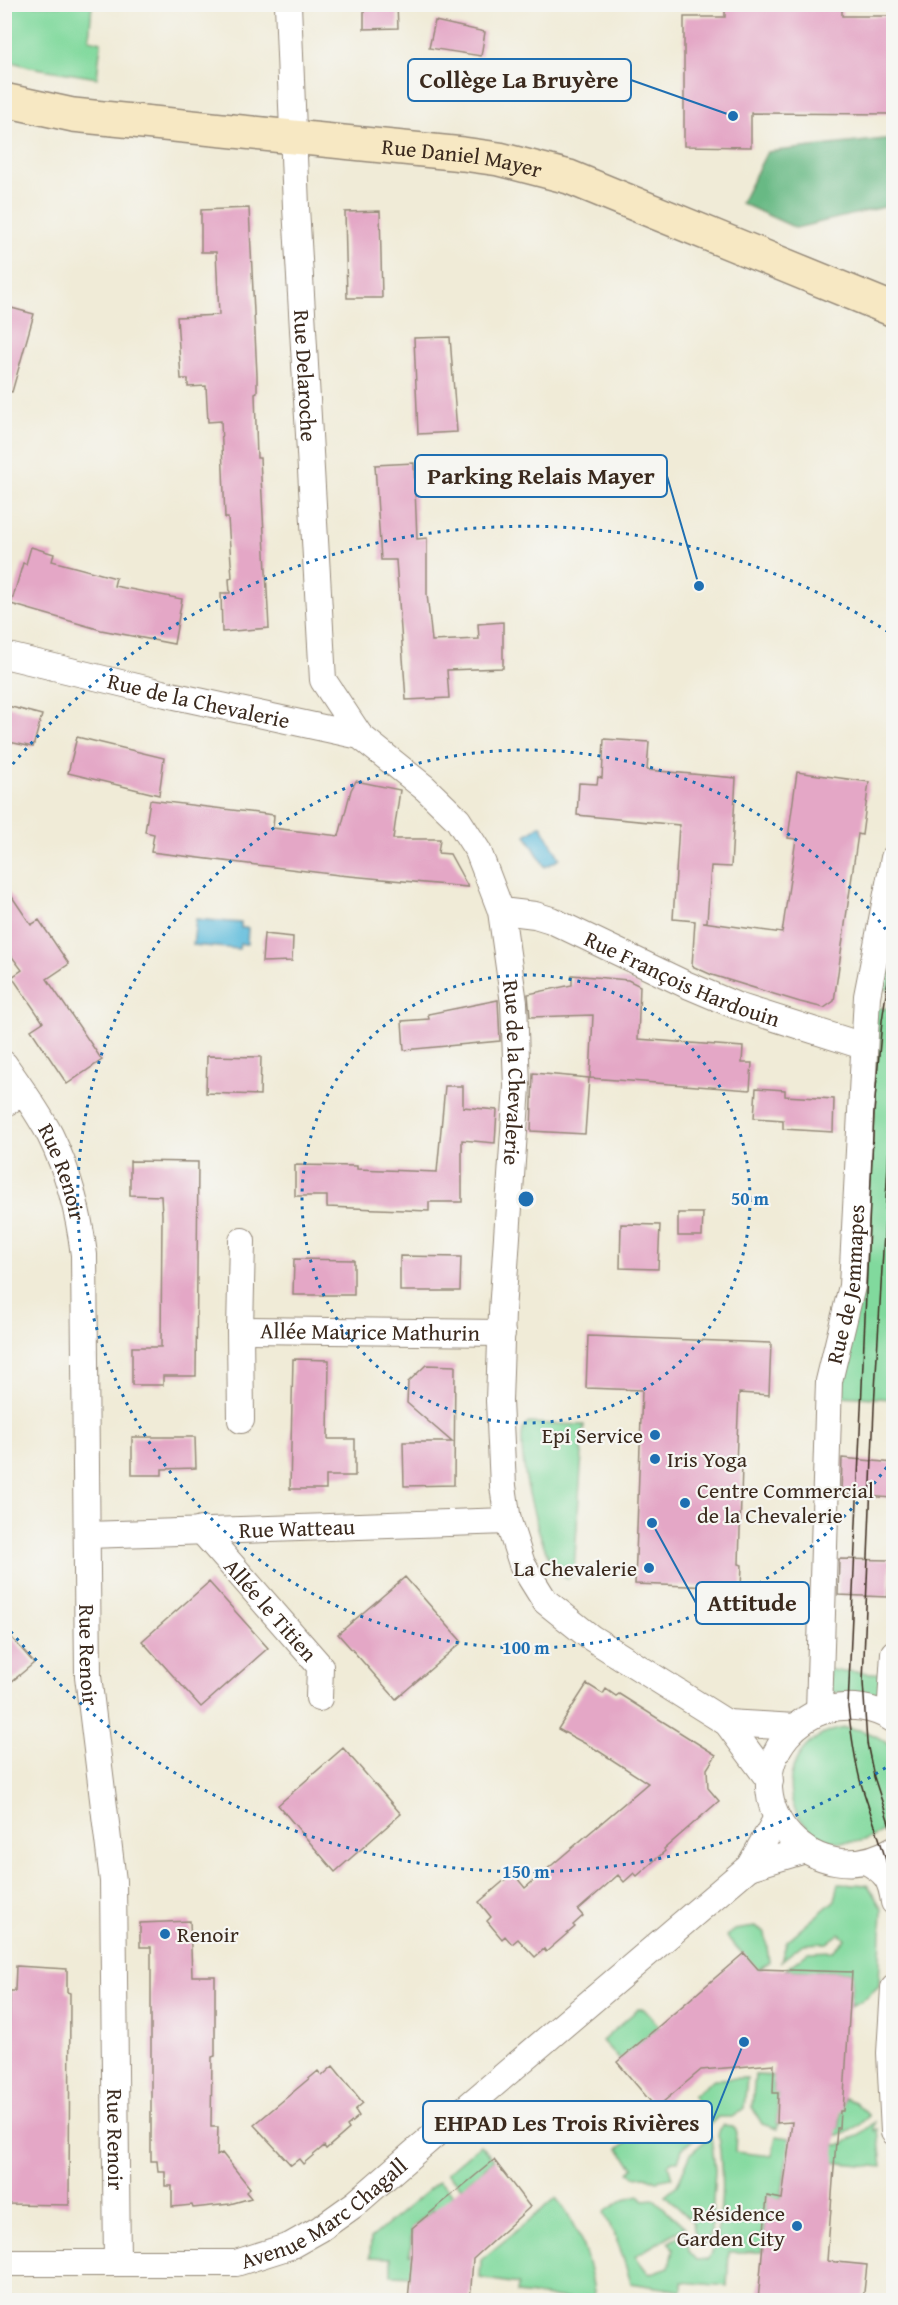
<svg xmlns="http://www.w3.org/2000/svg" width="898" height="2305" font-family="'Gentium Book Plus',serif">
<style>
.green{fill:#81d99d;stroke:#5e825e;stroke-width:1.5}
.forest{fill:#68b984;stroke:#527251;stroke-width:1.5}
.water{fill:#5dbbdb;stroke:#4c727c;stroke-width:1.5}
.building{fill:#e4a7c6}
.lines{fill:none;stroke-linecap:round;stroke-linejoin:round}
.minor-casing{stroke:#968a7a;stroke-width:28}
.secondary-casing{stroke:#968a7a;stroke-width:36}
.minor{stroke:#fff;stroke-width:26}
.secondary{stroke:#f7e8c3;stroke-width:33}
.tram{stroke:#3b2a1e;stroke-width:1.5}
.ring{fill:none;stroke:#1f6fb2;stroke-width:3;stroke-dasharray:3 6}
.poi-dot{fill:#1f6fb2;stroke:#f6f6f2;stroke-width:2}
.labels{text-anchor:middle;stroke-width:4.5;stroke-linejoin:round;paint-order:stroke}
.street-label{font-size:22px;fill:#3b2a1e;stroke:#f6f6f2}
.poi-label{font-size:22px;fill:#3b2a1e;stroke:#f6f6f2;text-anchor:end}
.centre{fill:#1f6fb2;stroke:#f6f6f2;stroke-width:3}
.ring-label{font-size:18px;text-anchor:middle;font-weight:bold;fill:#1f6fb2;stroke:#f6f6f2;stroke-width:4.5;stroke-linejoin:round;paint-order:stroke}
.leader{fill:none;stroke:#1f6fb2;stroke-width:2}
.callout-dot{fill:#1f6fb2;stroke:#f6f6f2;stroke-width:2}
.callout{fill:#f6f6f2;stroke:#1f6fb2;stroke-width:2}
.callout-label{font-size:24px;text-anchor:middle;font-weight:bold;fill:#3b2a1e}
</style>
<rect width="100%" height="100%" fill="#f6f6f2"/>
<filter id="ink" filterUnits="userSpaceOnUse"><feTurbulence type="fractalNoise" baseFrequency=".0167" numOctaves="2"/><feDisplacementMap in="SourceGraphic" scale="12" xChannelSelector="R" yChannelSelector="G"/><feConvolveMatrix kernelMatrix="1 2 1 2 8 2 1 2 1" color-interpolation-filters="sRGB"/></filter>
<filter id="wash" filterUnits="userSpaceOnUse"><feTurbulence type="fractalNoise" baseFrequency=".008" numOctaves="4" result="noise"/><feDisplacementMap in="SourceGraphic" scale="24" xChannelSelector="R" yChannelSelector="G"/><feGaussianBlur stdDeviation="1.35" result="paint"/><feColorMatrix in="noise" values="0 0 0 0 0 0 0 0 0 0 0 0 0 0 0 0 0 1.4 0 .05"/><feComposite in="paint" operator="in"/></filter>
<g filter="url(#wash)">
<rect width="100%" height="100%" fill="#f0ebd7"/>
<path class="green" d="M4 5H92L89 39 101 42 97 78 30 67 5 60Z
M893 900V990L876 988Z
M871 1007 893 1009 894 1210 889 1300 893 1328V1399L841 1396Z
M528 1423 584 1425 574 1570 573 1574 568 1578C565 1577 562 1576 559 1574 541 1558 516 1453 523 1430 524 1427 526 1425 528 1423Z
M828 1670 886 1674 881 1696 830 1692Z
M845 1728C864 1729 881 1735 894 1751L893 1820C882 1833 868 1842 850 1842 778 1846 765 1740 845 1728Z
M839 1883 868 1885 882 1909 879 1986 863 2000 850 2006 852 1972 785 1970 808 1952 833 1951 845 1939 839 1934 827 1943 803 1944 781 1961 787 1941 835 1900Z
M755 1927 765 1933 769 1962 758 1970 726 1936 734 1930Z
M638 2009H644L659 2026 620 2060 602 2041Z
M755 2075 779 2076 773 2084V2092L778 2093 777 2123H779L777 2129 762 2124 752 2107Z
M747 2078 744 2108 732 2117H718L700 2134 692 2124 705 2113 693 2096 714 2079Z
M844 2098 855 2102 869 2116C849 2134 845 2137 817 2135L812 2125 839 2128Z
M687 2103 693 2110 680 2121 695 2138 682 2149 678 2161H673L668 2164 672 2178 656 2181 646 2176 634 2177 629 2172 634 2167 618 2149 665 2111 677 2105 680 2106Z
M875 2122 874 2130 878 2129 882 2167 787 2158 781 2199 767 2197 762 2252H729L727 2286 682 2282V2291L631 2283 620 2248 604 2212 624 2199 639 2195 644 2200 654 2199 685 2227 635 2256 649 2274 669 2267 673 2249 669 2242 687 2232 689 2251 697 2260 708 2259C724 2228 723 2185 720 2151 719 2142 715 2131 724 2125L732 2126 736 2130 735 2152 772 2156 776 2136 839 2145 858 2136Z
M711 2136 715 2170 711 2232 709 2240 702 2245 697 2241 692 2221 665 2195 677 2185 691 2153Z
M480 2145 494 2160 461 2188 447 2173Z
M439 2181 453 2194 438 2215 433 2209 412 2228 410 2254 417 2255 416 2276 391 2275V2258L370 2257 371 2238Z
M556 2198C580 2228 591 2263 595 2300H577L517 2293 518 2284 480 2278 481 2260Z
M263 2293 265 2300H4L5 2298 58 2300 207 2299Z"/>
<path class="forest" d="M893 138V205L796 228 741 203 767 152Z"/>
<path class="water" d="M541 825 560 859 545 867 526 835Z
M196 919 241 923V928H248L247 944H240L239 949 193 945Z"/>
<g id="blocks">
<path class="building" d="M364 4H397L398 28 364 29Z
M725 4H842V16H894V114L751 113V147L684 146V17H725Z
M435 21 485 32 481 56 429 48Z
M249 208 257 375V392L255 393 257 458H260L269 628 222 632 221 593H230L229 579 232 578 228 518H225L221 421 208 422 206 386 188 387V379H181L177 317 219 315 216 252H201V210Z
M380 211 382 298H347L345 212Z
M4 306 34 314 12 392 4 391Z
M450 337 457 432 418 434 414 338Z
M414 463 417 539 427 538V594L432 641 479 639 478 624 503 622V668L447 670 449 698 406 700 396 560H381L375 465Z
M31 547 54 554 52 561 116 578 114 586 182 599 174 644 101 630 11 604 23 563 26 564Z
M4 705 42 715 33 747 4 741Z
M77 737 164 758 159 795 68 773Z
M604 739 649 742 647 770 736 778 731 867 711 866 707 922H703L782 933 796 839 788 838 797 772 869 782 862 835 858 834 834 1001 824 1008 800 1002 712 975 692 966 695 921 673 919 679 825 577 815 579 783 597 784 598 777 602 778Z
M356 781 400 790 393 839H440L438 853 450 854 468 887 339 875 151 852 154 834 145 832 150 800 274 815 273 828 339 836 351 790Z
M4 885 31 925 39 920 69 964 47 979 102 1060 67 1084 31 1030 43 1022 12 977 22 970 4 946Z
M264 934 293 937 292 961 262 962Z
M572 975 628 980 640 986 638 1039 743 1047 742 1063H752L750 1090 590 1078 593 1015 530 1017 528 994 572 985Z
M498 1000 500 1041 404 1050 402 1021 429 1019 428 1014Z
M207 1056 261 1057 260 1095 206 1093Z
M533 1073 589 1078 585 1134 531 1131Z
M445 1086H463V1107L497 1110 495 1143 462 1140V1202H429V1211L327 1207V1196H295V1165L357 1166V1169L437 1172Z
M756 1088 785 1090V1096L834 1099 833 1132 783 1129V1120L754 1118Z
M130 1161 198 1162 196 1376H163V1385H132V1347H161L162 1215 161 1196 130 1195Z
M678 1213H703L702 1236H678Z
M621 1224 660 1225 658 1269 620 1268Z
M400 1256 461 1257 460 1291H400Z
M294 1259 354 1260V1295H293Z
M588 1336 771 1343 769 1395 739 1393 736 1464 742 1465 739 1564 742 1565 741 1588 635 1584 642 1390 586 1388Z
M293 1359 329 1360 328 1439H355V1476H326V1489H290Z
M426 1365 455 1366 454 1485 404 1486 403 1442H452L407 1403 408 1382Z
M132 1437H195L196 1468 162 1469V1475H132Z
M842 1458 894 1463 892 1498 841 1494Z
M839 1559 890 1560 888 1597 838 1595Z
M405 1577 462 1642 396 1699 338 1634Z
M209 1582 268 1648 201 1707 142 1641Z
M4 1629 34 1663 4 1688Z
M587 1684 603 1694 606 1689 616 1696 619 1694 716 1755 707 1769 708 1788 719 1801 664 1849 665 1851 637 1876 634 1873 624 1882 618 1875 578 1910 583 1916 573 1925 575 1927 546 1952 544 1949 535 1957 518 1939 512 1944 505 1936 502 1939 487 1921 491 1917 479 1902 513 1873 525 1888 648 1783 597 1750 558 1729Z
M343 1748 401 1814 335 1872 278 1805Z
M190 1921 192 1976H215V2056L212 2057 211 2127H218L217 2156 222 2153 250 2188 246 2192 251 2198 230 2204 193 2208 192 2205 172 2207V2186H165V2172H158L157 2161H151V1947H140V1923Z
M744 1953 758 1969 852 1972 843 2111H840L839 2128H837L827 2261 867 2265 863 2301H758L767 2196 782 2199 792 2122 777 2123 778 2093H773L774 2064 701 2070 656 2108 617 2062Z
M16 1966 67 1969V1992L70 1993 69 2205 6 2204 10 1991H15Z
M333 2066 363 2103 355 2110 359 2116 347 2126 349 2129 326 2149 324 2146 303 2164 299 2159 291 2165 254 2125 318 2071 322 2076Z
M494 2160 530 2207 473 2259 470 2301H408L412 2255V2228Z"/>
</g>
</g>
<g filter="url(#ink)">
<use href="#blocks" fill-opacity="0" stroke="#968a7a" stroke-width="1.5"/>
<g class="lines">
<g class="minor-casing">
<g id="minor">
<path id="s1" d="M288 4 296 207 323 680 360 736"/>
<path id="s2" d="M4 655 166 694 360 736 425 788 458 820 478 851 501 911 514 1003 517 1086 502 1312 499 1401 503 1486 508 1521 522 1564 545 1601 590 1637 727 1723 770 1781"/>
<path id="s3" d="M501 911 535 915 551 920 685 984 737 1006 863 1046"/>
<path id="s4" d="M4 1064C20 1087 37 1110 50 1135 69 1173 79 1213 84 1255L88 1676 113 1881 117 2263"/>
<path d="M4 1104 23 1092"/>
<path id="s5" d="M240 1330 502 1333"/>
<path d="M241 1420 240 1330 242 1241"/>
<path id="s6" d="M201 1530 320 1666 319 1698"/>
<path id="s7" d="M87 1535 508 1521"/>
<path id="s8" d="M819 1712 829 1381 852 1286 867 996 894 858"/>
<path d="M890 1717 894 1653"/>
<path d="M894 1720C875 1707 850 1704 828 1709 811 1714 798 1723 787 1736 731 1805 816 1897 894 1849"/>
<path d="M727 1723 795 1727"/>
<path d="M866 1861C886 1872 891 1879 894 1902"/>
<path d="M749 1867 805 1850"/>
<path d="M894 1988 890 2053 894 2132"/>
<path id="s9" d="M4 2263H236L290 2246 320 2229 355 2204 432 2137 749 1867 777 1818"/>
</g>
</g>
<g class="secondary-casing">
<g id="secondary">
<path id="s10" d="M4 100 73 115 463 154 499 159 569 177 894 310"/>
</g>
</g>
<use href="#minor" class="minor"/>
<use href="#secondary" class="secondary"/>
<path class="tram" d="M894 939 882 1021 874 1111 848 1707C851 1732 854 1756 860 1780 872 1821 890 1860 894 1902
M894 1060 874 1408 863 1682 867 1743 874 1777 894 1838
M894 1988 890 2053 894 2132"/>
</g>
</g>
<g class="ring">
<circle cx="526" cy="1199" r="224"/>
<path d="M892 1460A449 449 0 1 1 892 938"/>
<path d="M893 1763A673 673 0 0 1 7 1627M7 771A673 673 0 0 1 893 635"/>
</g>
<g class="poi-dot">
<circle cx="655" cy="1435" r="6"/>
<circle cx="655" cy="1459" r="6"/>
<circle cx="685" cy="1503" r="6"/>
<circle cx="649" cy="1568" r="6"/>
<circle cx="165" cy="1934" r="6"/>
<circle cx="797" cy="2226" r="6"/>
</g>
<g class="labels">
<g class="street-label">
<text dy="8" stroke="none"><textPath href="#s10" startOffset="462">Rue Daniel Mayer</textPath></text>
<text dy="8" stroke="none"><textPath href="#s1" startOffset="372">Rue Delaroche</textPath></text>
<text dy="8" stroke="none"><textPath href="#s2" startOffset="200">Rue de la Chevalerie</textPath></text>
<text dy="8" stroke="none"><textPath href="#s3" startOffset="195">Rue François Hardouin</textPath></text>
<text dy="8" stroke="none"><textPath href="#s2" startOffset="758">Rue de la Chevalerie</textPath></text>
<text dy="8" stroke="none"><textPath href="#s4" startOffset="124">Rue Renoir</textPath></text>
<text dy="8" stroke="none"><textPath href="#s8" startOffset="430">Rue de Jemmapes</textPath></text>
<text dy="8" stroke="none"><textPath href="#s5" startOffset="130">Allée Maurice Mathurin</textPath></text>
<text dy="8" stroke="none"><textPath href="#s7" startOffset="210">Rue Watteau</textPath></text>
<text dy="8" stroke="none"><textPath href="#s6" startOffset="106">Allée le Titien</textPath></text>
<text dy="8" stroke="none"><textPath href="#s4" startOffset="610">Rue Renoir</textPath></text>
<text dy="8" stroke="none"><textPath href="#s4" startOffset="1096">Rue Renoir</textPath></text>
<text dy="8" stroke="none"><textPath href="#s9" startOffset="334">Avenue Marc Chagall</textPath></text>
</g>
<g class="poi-label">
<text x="643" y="1443">Epi Service</text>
<text x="667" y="1467" text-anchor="start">Iris Yoga</text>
<text x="697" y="1498" text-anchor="start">Centre Commercial<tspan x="697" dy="25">de la Chevalerie</tspan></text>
<text x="637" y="1576">La Chevalerie</text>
<text x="177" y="1942" text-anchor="start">Renoir</text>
<text x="785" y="2221">Résidence<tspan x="785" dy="25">Garden City</tspan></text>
</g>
</g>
<circle cx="526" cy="1199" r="9" class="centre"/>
<g class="ring-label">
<text x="750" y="1205">50 m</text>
<text x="526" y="1654">100 m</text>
<text x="526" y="1878">150 m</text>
</g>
<path class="leader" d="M733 116L631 80M699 586L667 476M652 1523L696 1603M744 2042L712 2122"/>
<g class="callout-dot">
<circle cx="733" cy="116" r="6"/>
<circle cx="699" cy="586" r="6"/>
<circle cx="652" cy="1523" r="6"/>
<circle cx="744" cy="2042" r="6"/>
</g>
<g class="callout">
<rect x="408" y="59" width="223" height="42" rx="6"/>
<rect x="415" y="455" width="252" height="42" rx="6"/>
<rect x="696" y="1582" width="113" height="42" rx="6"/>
<rect x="423" y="2101" width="289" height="42" rx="6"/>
</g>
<g class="callout-label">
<text x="519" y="88">Collège La Bruyère</text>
<text x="541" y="484">Parking Relais Mayer</text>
<text x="752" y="1611">Attitude</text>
<text x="567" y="2131">EHPAD Les Trois Rivières</text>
</g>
<rect width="898" height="2305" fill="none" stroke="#f6f6f2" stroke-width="24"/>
</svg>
